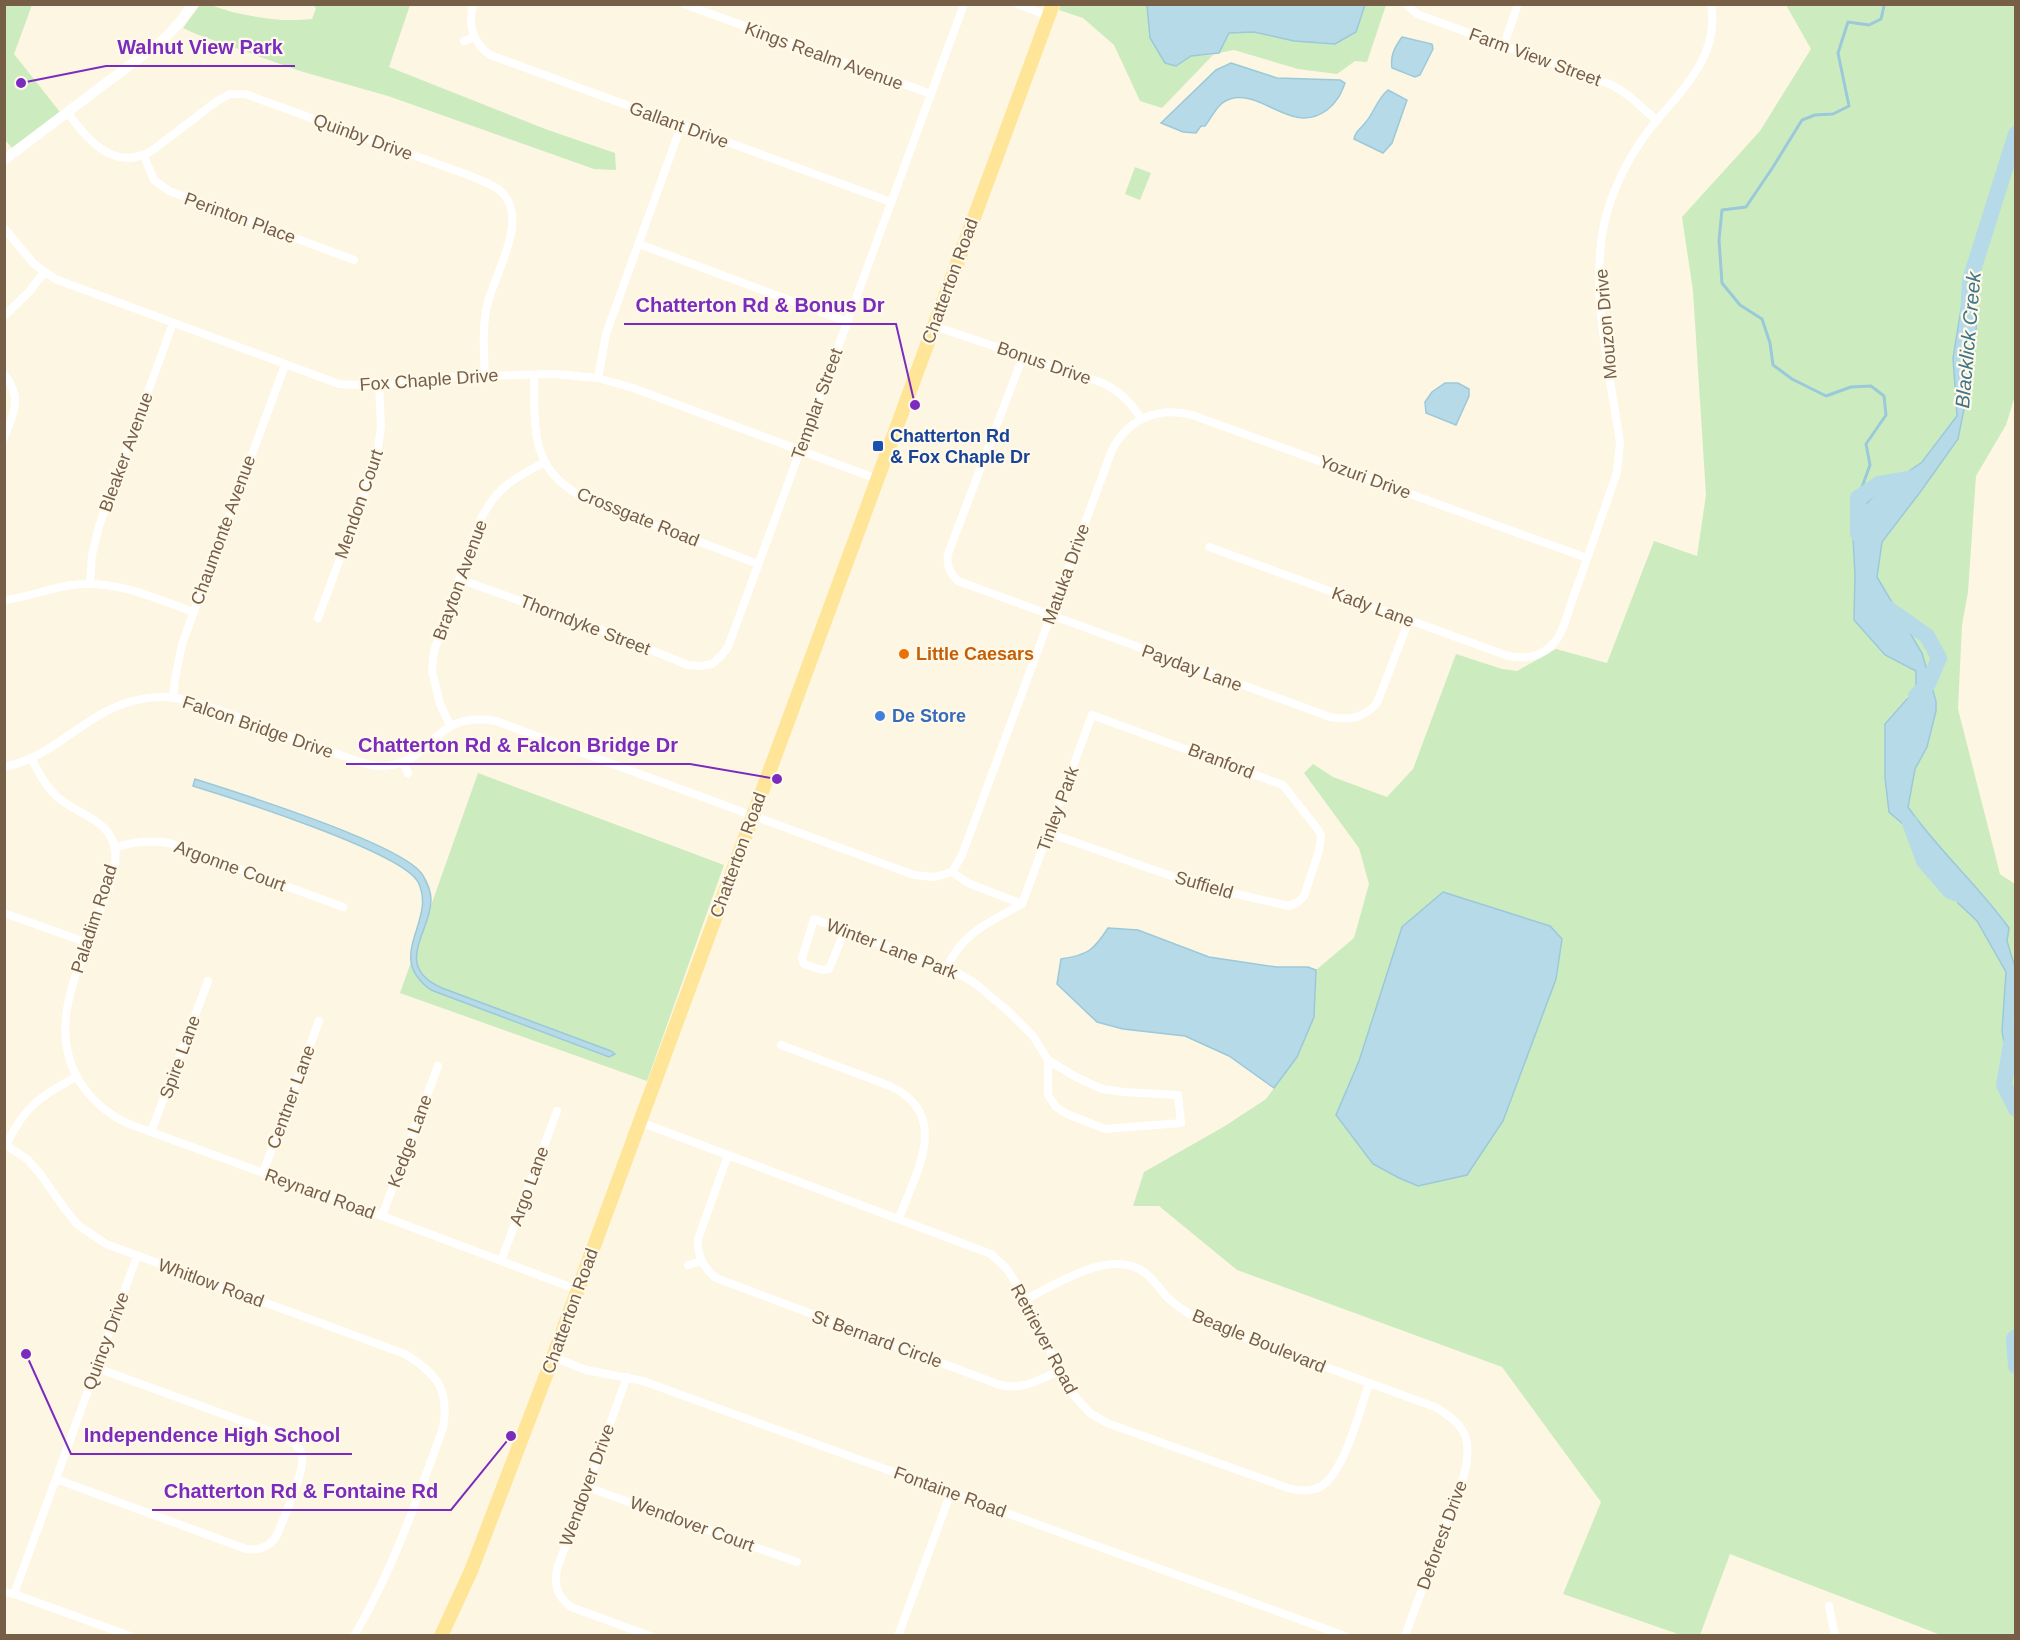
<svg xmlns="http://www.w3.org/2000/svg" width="2020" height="1640" font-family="Arial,sans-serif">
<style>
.green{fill:#ccecc0;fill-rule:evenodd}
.water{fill:#b6dae8;stroke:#9bc9da;stroke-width:1.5}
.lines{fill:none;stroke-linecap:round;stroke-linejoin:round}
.stream{stroke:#9bc9da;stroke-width:3}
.river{stroke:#b6dae8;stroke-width:16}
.minor{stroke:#fff;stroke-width:8}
.tertiary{stroke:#fff;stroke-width:10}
.primary{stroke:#ffe597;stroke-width:14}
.transit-dot{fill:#1a4fb4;stroke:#fff9e9;stroke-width:2}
.food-dot{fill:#e8710a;stroke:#fff9e9;stroke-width:2}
.shop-dot{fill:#3f7fe0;stroke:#fff9e9;stroke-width:2}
.labels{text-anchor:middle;stroke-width:4.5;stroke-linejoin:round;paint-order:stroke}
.street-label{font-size:18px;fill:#765e47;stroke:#fff9e9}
.transit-label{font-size:18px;font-weight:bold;fill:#164399;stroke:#fff9e9;text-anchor:start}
.food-label{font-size:18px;font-weight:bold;fill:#c56008;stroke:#fff9e9;text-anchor:start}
.shop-label{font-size:18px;font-weight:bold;fill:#366cbe;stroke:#fff9e9;text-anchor:start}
.water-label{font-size:20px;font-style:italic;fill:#40758b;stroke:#fff9e9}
.leader{fill:none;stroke:#7b2cbf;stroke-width:2}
.callout-dot{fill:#7b2cbf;stroke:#fff9e9;stroke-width:2}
.callout-label{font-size:20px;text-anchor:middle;font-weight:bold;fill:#7b2cbf;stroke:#fff9e9;stroke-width:4.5;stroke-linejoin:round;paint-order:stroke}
</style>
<rect width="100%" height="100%" fill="#fdf6e2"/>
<path class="green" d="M5 5H32L14 54 60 112 12 148 5 140Z
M200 5C212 4 221 9 232 12 259 18 285 22 312 19L316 8 313 5H410L389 67 548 130 615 153 616 170 594 169 388 96 300 71 196 34 183 28Z
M1061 5H1147L1150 38 1176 66 1191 56 1213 55 1162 108 1140 101 1114 45 1083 18 1059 10Z
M1365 5H1386L1367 62 1355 61 1337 74 1298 69 1234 50 1219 53 1229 33 1254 32 1294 41 1356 32Z
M1786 5H2015V396L2006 425 1976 476 1968 592 1962 625 1958 709 2000 874 2015 884V967L2007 940 2008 927C1978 884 1938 850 1908 807L1915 769 1927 747 1922 653 1877 577 1881 542 1921 491 1958 439 1976 316 1961 309 1953 358 1957 416 1922 462 1875 495 1855 575 1854 620 1885 655 1916 671V689L1907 697 1889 812 1904 825 1933 863 1958 903 1977 921 2006 972 2002 1031 2005 1049 2016 1047 2015 1635H1941L1730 1554 1700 1635H1681L1563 1594 1601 1502 1502 1367 1237 1270 1159 1206H1133L1144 1172 1225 1126 1266 1099 1297 1057 1314 1017 1316 970 1354 938 1369 884 1359 848 1304 773 1313 764 1333 777 1387 797 1413 769 1456 654 1502 669 1517 671 1556 649 1607 663 1654 541 1697 556 1706 495 1693 291 1682 217 1760 131 1811 49ZM1562 939 1556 979 1503 1121 1418 1186 1399 1178 1373 1164 1336 1115 1359 1061Z
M1135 167 1151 173 1140 200 1125 194Z
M478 773 724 865 647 1081 400 993Z"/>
<path class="water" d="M1147 5V4L1365 5 1356 32 1335 44 1294 41 1254 32 1229 33 1219 53 1191 56 1176 66 1165 63 1150 38Z
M1402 37 1432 44 1433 49 1420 75 1415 77 1392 68C1390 55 1395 47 1402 37Z
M1231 63 1277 78 1340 80 1345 83C1341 94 1337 102 1327 110 1292 136 1263 89 1230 99 1217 103 1213 116 1205 126H1201L1196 133 1183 132 1161 123 1216 70Z
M1388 90 1407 100 1392 143 1383 153 1354 139C1355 131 1361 129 1365 123 1374 113 1377 99 1388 90Z
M1961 309 1977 316 1974 359 1958 439 1921 491 1882 542 1877 577 1922 653 1936 701V711L1927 747 1915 769 1908 807C1938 850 1978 885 2009 928L2007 941 2015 967 2016 1047 2005 1049 2002 1031 2006 972 1977 921 1958 903 1933 863 1904 825 1889 812 1885 778V724L1916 689V671L1885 655 1854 620 1855 575 1852 518 1875 495 1922 462 1957 416 1953 358Z
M1445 383H1458L1469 389V396L1456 425 1426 413 1425 402 1432 392Z
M195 779C236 792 402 844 422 874 427 882 431 891 431 900 431 932 392 966 442 988L611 1051 615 1054 609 1057 431 990C383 956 438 921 418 882 402 852 232 798 193 786Z
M1443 892 1550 926 1562 939 1556 979 1503 1121 1467 1175 1418 1186 1399 1178 1373 1164 1336 1115 1359 1061 1402 927Z
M1108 928 1138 930 1209 957 1276 967H1308L1316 970 1314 1017 1297 1057 1274 1088 1229 1056 1185 1036 1123 1029 1097 1022 1057 984 1061 959C1088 955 1094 950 1108 928Z"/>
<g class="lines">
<path class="stream" d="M1858 498 1870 465 1866 444 1886 415 1884 396 1871 386 1851 387 1826 396 1792 379 1773 365 1770 343 1762 319 1740 305 1722 283 1719 240 1722 210 1746 207 1773 167 1802 120 1815 115 1833 114 1849 106 1838 53 1848 22 1869 25 1881 19 1884 6 1882 4"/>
<path class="river" d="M1967 333 1970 280 2016 134
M1858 534V498L1879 484 1914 478
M1883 605 1927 636 1939 658 1928 684 1916 696
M1910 823 1924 861 1950 891 1971 899
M2014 1026 2004 1085 2016 1109
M2016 1337 2014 1339 2016 1366"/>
<path class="minor" d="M473 4C468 25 472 42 490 55L891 202
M684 4 931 94
M1018 4 1048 16
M1406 4 1417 14 1612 85 1628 95 1657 121
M464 41 474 37
M1504 45 1518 4
M68 113C88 141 115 173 153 150L217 101 230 94H245L468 175C478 179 489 183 498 189 533 216 494 273 487 306 482 329 484 353 485 376
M144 156 154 180 169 191 354 260
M4 228 34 264 55 279 339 384 379 386 446 377 554 374 598 378 633 388 877 479
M639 244 848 322
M4 316 29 292 44 272
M934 326 1103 383C1120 392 1131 402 1141 419
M1023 356 948 554C946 566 950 573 958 581L1330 717C1349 721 1364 718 1377 703L1409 620
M4 374C23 398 14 412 4 438
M534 375C535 432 529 472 589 500L758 564
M598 378 606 334 681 126
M1209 547 1508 656C1524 659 1539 658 1551 646 1564 634 1568 611 1574 595 1589 554 1603 513 1617 472L1620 443C1610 373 1588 285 1606 216 1614 187 1628 159 1646 134 1676 94 1721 60 1711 4
M459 579 604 631 688 665 700 666 712 664 721 656 728 647 964 4
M90 583 92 555 99 526 173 323
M4 600C27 598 49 588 72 585 115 579 154 598 193 612
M318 618 376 462 381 427 379 386
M173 698 175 679 182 644 285 365
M450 725 440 704 432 671 434 651 479 523C494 489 514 478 545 462
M31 758C39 773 47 789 60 799 79 815 111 820 115 850 118 870 107 892 100 911 79 968 43 1032 84 1088 96 1104 111 1116 129 1124L382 1216 578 1290
M403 762 408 773
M4 767C63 756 92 698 161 697 188 697 215 709 240 718 270 729 300 740 330 751 347 757 365 766 383 766 434 765 429 710 496 721L914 875 935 877 952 872
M115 848C133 841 149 840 169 843L343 907
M952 872 962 855 1112 450C1128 419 1158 406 1192 415L1587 558
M952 872 968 883 1022 904
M4 913 88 943
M845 930 829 969 822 970 804 964 802 958 814 919 956 972 976 984 1009 1012 1033 1036 1048 1060 1076 1077 1102 1089 1124 1092 1178 1095 1181 1123 1105 1129 1067 1114 1056 1107 1048 1095V1060
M947 967C963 932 990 922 1022 904L1092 715 1283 785 1319 831 1321 836 1319 851 1304 896 1298 902 1289 906 1197 885 1049 833
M781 1045 890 1086C952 1115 916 1172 899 1218
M640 1122 991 1254 1007 1269 1026 1299 1068 1389 1090 1413 1107 1423 1288 1488C1298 1491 1309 1492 1320 1487 1344 1474 1360 1410 1369 1383
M151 1132 208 981
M4 1144 27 1159 41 1175 64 1208 78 1225 106 1244 405 1354C436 1373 450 1389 443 1428 417 1499 393 1570 354 1636
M6 1145C25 1106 39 1097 76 1077
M728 1155 698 1239C697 1255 703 1268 716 1278L1000 1385C1023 1390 1039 1380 1059 1371
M263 1173 319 1021
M382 1216 438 1066
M501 1261 557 1111
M688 1265 702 1261
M1026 1299C1057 1284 1110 1248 1144 1272 1154 1279 1160 1290 1169 1299 1179 1308 1189 1314 1200 1321L1435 1407C1466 1425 1473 1439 1464 1475L1405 1636
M553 1357 586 1370 643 1381 1345 1636
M627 1377 557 1569C554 1586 557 1596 571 1607L650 1636
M56 1479 246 1549C261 1551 271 1546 278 1533 284 1516 305 1472 302 1456 300 1446 292 1440 283 1436L97 1368
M587 1487 797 1562
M4 1592 14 1594 130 1636
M14 1594 137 1256
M1829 1606 1835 1636
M898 1636 951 1492"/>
<path class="tertiary" d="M4 160 163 40 180 22 193 4"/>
<path class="primary" d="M441 1636 471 1571 553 1357 1053 4"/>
</g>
<rect class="transit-dot" x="872" y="440" width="12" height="12" rx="3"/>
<circle class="food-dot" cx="904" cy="654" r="6"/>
<circle class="shop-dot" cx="880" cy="716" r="6"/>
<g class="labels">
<g class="street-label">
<text transform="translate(824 56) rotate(20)" y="6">Kings Realm Avenue</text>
<text transform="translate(1535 57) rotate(20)" y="6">Farm View Street</text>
<text transform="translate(679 125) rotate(20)" y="6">Gallant Drive</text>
<text transform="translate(363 137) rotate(20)" y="6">Quinby Drive</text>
<text transform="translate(240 218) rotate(20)" y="6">Perinton Place</text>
<text transform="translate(950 281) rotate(-70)" y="6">Chatterton Road</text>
<text transform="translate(1606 324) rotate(-95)" y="6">Mouzon Drive</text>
<text transform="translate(1044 363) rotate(19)" y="6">Bonus Drive</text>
<text transform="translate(429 380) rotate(-4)" y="6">Fox Chaple Drive</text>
<text transform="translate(817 404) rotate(-70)" y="6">Templar Street</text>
<text transform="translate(126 452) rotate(-70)" y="6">Bleaker Avenue</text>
<text transform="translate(1365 477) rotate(20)" y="6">Yozuri Drive</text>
<text transform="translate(359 504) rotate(-71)" y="6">Mendon Court</text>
<text transform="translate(638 517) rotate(22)" y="6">Crossgate Road</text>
<text transform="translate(223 530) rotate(-70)" y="6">Chaumonte Avenue</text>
<text transform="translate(1066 574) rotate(-70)" y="6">Matuka Drive</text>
<text transform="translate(460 580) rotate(-70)" y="6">Brayton Avenue</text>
<text transform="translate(1373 607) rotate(20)" y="6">Kady Lane</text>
<text transform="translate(585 625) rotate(21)" y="6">Thorndyke Street</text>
<text transform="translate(1192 668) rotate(20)" y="6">Payday Lane</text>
<text transform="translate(258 727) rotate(19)" y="6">Falcon Bridge Drive</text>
<text transform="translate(1221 761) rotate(21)" y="6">Branford</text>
<text transform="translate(1058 809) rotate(-70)" y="6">Tinley Park</text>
<text transform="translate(738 855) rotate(-70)" y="6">Chatterton Road</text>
<text transform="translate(230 866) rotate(20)" y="6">Argonne Court</text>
<text transform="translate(1204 885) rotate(16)" y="6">Suffield</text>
<text transform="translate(94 919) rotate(-72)" y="6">Paladim Road</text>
<text transform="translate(892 949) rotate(21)" y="6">Winter Lane Park</text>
<text transform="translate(180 1057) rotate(-70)" y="6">Spire Lane</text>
<text transform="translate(291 1097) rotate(-70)" y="6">Centner Lane</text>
<text transform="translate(410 1141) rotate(-70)" y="6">Kedge Lane</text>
<text transform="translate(529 1186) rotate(-70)" y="6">Argo Lane</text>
<text transform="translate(320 1194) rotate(20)" y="6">Reynard Road</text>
<text transform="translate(211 1283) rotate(20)" y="6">Whitlow Road</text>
<text transform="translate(570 1311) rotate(-70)" y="6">Chatterton Road</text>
<text transform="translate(877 1339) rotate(20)" y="6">St Bernard Circle</text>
<text transform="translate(1044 1339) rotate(62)" y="6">Retriever Road</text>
<text transform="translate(106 1341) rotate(-70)" y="6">Quincy Drive</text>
<text transform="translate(1259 1341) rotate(22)" y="6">Beagle Boulevard</text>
<text transform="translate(587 1485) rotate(-70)" y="6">Wendover Drive</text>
<text transform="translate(950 1492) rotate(20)" y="6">Fontaine Road</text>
<text transform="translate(692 1524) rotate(20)" y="6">Wendover Court</text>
<text transform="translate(1442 1535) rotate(-70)" y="6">Deforest Drive</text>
</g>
<g class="transit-label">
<text x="890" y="442">Chatterton Rd<tspan x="890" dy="21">&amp; Fox Chaple Dr</tspan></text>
</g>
<g class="food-label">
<text x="916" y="660">Little Caesars</text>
</g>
<g class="shop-label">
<text x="892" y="722">De Store</text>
</g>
<g class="water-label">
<text transform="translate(1968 340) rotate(-85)" y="7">Blacklick Creek</text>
</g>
</g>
<path class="leader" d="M21 83L106 66H295M915 405L896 324H624M777 779L690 764H346M26 1354L71 1454H352M511 1436L451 1510H152"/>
<g class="callout-dot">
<circle cx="21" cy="83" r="6"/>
<circle cx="915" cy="405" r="6"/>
<circle cx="777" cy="779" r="6"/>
<circle cx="26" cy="1354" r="6"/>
<circle cx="511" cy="1436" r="6"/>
</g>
<g class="callout-label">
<text x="200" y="54">Walnut View Park</text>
<text x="760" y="312">Chatterton Rd &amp; Bonus Dr</text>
<text x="518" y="752">Chatterton Rd &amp; Falcon Bridge Dr</text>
<text x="212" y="1442">Independence High School</text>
<text x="301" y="1498">Chatterton Rd &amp; Fontaine Rd</text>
</g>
<rect width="2020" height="1640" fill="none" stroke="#765e47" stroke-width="12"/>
</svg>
